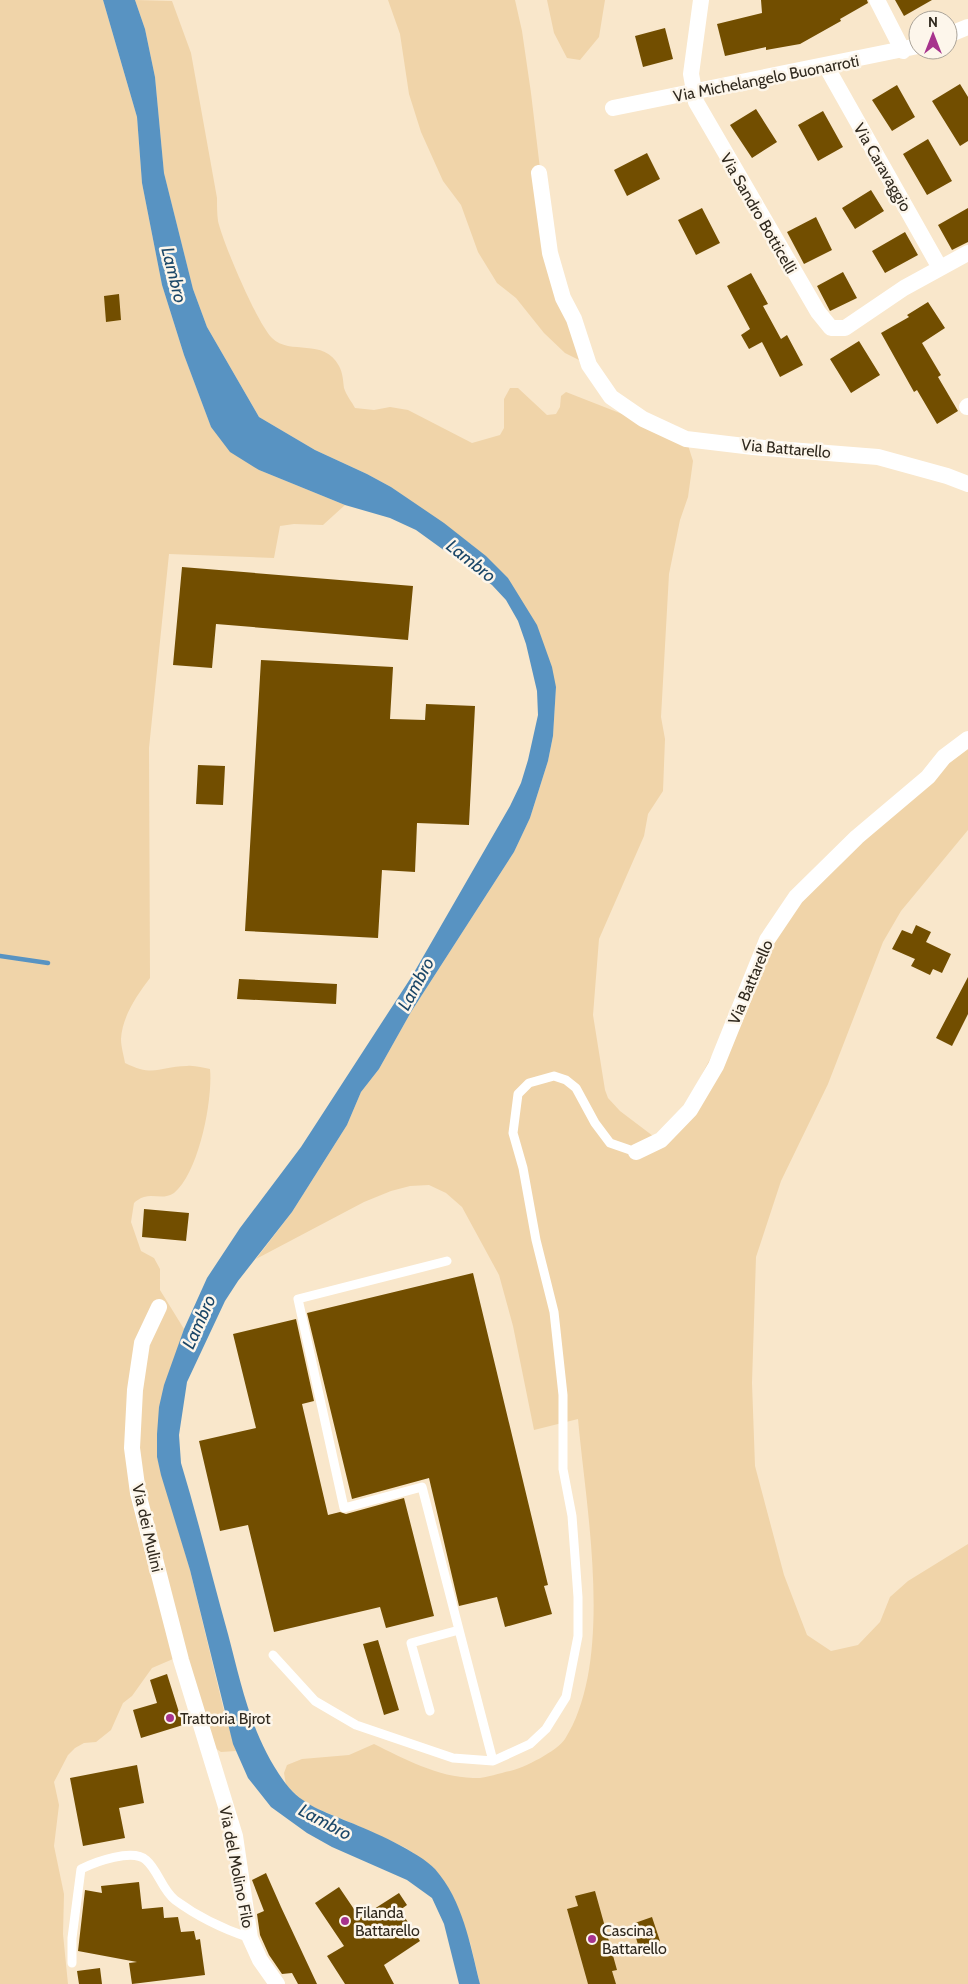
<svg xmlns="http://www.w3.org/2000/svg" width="968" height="1984" font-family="Cabin,sans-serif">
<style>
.green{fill:#f0d4a9}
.water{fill:#5893c2}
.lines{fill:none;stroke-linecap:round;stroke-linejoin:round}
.stream{stroke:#5893c2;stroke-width:4.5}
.building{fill:#724e00}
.service{stroke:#fff;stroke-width:9}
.minor{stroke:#fff;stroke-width:16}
.poi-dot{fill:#a7338d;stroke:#fdf6eb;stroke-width:2}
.labels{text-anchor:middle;stroke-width:5;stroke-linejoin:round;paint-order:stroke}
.street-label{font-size:16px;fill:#30291e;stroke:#fdf6eb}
.poi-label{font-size:16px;fill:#30291e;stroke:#fdf6eb;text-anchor:start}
.water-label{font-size:18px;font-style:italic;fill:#1b4768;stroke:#fdf6eb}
</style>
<rect width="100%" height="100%" fill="#f9e7cb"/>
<path class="green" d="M0 0H103L137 117 142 183 162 285 184 355 211 427 259 470 345 505 323 525 294 524 280 526 274 558 169 554 149 748 150 978C137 995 122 1017 121 1039 121 1047 124 1056 125 1063 155 1078 160 1066 187 1066 194 1065 203 1068 210 1069 213 1099 199 1173 174 1193 164 1200 154 1194 144 1197 140 1198 136 1201 134 1203L131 1222 141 1251 154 1258 160 1269V1290L184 1329 175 1357 157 1457 190 1570 224 1711 236 1751 221 1752 212 1746 173 1659 152 1668 132 1696 123 1703 111 1730 96 1742 84 1743 75 1748 68 1755 54 1782 59 1805 54 1846 64 1894 63 1934 68 1984H0Z
M135 0 172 1 191 53 217 198C217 206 217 214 218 221 223 243 257 323 272 338 290 356 324 337 339 366 343 373 343 381 344 388 346 395 352 402 355 408L374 410 390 407 408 410 472 443 500 435 504 428V399L510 388H518L547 415 556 414 560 407 561 396 566 392 686 439 693 461 688 497 680 520 669 574 661 717 665 739 663 791 648 814 644 836 599 939 593 1015 605 1090 608 1098 620 1111 653 1136 674 1127 796 897 896 803 968 749V830L901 911 883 942 828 1084 781 1181 756 1257 752 1383 755 1466 784 1575 807 1635 831 1651 858 1645 880 1622 890 1597 908 1581 968 1544V1984H480L470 1942 434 1868 406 1848 354 1824 306 1804 286 1785 284 1773 287 1765 302 1759 349 1755 374 1744C404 1759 438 1777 473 1778 485 1779 499 1773 510 1771 524 1768 557 1751 565 1739 615 1660 586 1509 578 1419L534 1430 513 1326 499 1275 462 1207 446 1193 429 1185 410 1186 391 1191 364 1202 256 1259 292 1212 330 1152 347 1125 361 1092 379 1069 411 1012 514 852 530 818 548 761 553 736 556 687 508 578 472 545 391 487 367 474 315 450 259 417 207 327 193 289 164 173 155 77 145 29Z
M388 0H515L522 31 531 93 550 253 589 365 565 353 544 333 516 298 497 283 478 252 461 205 443 181 421 132 409 94 400 34Z
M547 0H605L599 37 580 60 567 58 554 33Z"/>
<path class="water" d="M103 0H135L145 29 155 77 164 173 193 289 207 327 259 417 315 450 367 474 391 487 444 523 486 556 508 578 537 625 552 667 556 687 553 736 548 761 530 818 514 852 411 1012 379 1069 361 1092 347 1125 292 1212 238 1281 225 1301 187 1382 179 1435 181 1463C198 1519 212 1577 228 1634 242 1687 252 1739 286 1784 302 1805 325 1812 349 1822 372 1831 419 1852 435 1869 463 1901 470 1944 480 1984H459L444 1924 432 1898 407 1880 332 1847 307 1833 271 1807 248 1778 233 1744 190 1570 161 1475 157 1457V1434L159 1407 164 1385 184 1329 207 1278 240 1228 301 1147 412 976 510 806 521 783 528 760 538 715 537 691 526 644 518 621 506 600 492 585 416 530 390 518 345 505 259 470 230 452 211 427 184 355 162 285 142 183 137 117Z"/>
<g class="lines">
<path class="stream" d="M0 956 48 963"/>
</g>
<path class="building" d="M761 0H867L868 3 840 19 841 21 800 44 766 50V47L725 56 717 24 762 13Z
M895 0H932L904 16Z
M665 28 673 59 643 67 635 36Z
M960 84 968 97V141L960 146 932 101Z
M897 85 915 117 892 131 872 100Z
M756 109 777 142 752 158 730 125Z
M823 111 843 147 818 161 798 125Z
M928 139 952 181 927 195 903 154Z
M647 153 660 179 627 196 614 170Z
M871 190 884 211 855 229 842 208Z
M702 208 720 243 696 255 678 220Z
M968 208V242L952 250 938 225Z
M816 217 832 250 804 264 787 232Z
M905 232 918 255 885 273 872 251Z
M843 272 857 298 830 311 817 286Z
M751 273 768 304 763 306 781 339 787 335 803 365 780 377 762 342 749 349 741 335 750 329 727 286Z
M119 294 121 320 106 322 104 296Z
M928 302 945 328 922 343 941 375 938 377 958 411 937 424 917 390 914 392 881 333 909 317 907 315Z
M859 341 880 375 851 393 830 359Z
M182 567 413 586 408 640 216 624 212 668 173 665Z
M261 660 393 667 390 719 425 720 426 704 475 706 469 825 417 823 415 872 382 870 378 938 245 931Z
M198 765 225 766 223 805 196 804Z
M916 925 931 932 926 942 951 954 942 973 933 969 930 975 911 966 915 959 892 949 902 930 912 934Z
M968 977V1014L952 1046 936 1038Z
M239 979 337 984 336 1004 237 999Z
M144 1209 189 1213 186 1241 142 1237Z
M473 1273 548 1585 544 1586 552 1614 505 1627 497 1597 459 1606 429 1478 352 1499 307 1313Z
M296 1319 314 1401 302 1404 328 1515 340 1512 346 1514 404 1498 434 1616 386 1628 380 1607 274 1632 248 1525 220 1531 199 1441 256 1428 233 1334Z
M378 1640 399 1710 384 1715 363 1644Z
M167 1674 183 1725 141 1738 133 1710 157 1703 150 1680Z
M137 1765 144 1803 119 1808 125 1838 83 1846 70 1778Z
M266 1873 281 1907 317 1984H298L292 1973 282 1974 269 1955 260 1935 257 1914 264 1911 252 1880Z
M139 1882 142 1909 163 1907 164 1918 178 1917 181 1932 194 1931 196 1940 200 1939 205 1975 132 1984 129 1963 137 1962 78 1951 85 1890 102 1893 101 1886Z
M339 1887 360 1918 399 1893 407 1905 400 1910 420 1941 384 1965 394 1984H345L327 1956 344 1946 315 1903Z
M595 1891 617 1970 612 1971 616 1984H588L567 1909 578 1906 575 1896Z
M652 1917 660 1941 639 1948 632 1924Z
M100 1968 102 1984H79L77 1971Z"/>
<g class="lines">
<path class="service" d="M447 1261 298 1299 344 1508 422 1487 493 1761
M273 1655 315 1701 356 1725 453 1758 493 1761 530 1744 546 1729 566 1697 578 1636V1597L572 1516 563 1469V1395L554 1312 536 1240 523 1168 513 1133 518 1094 529 1083 554 1076 566 1080 576 1088 595 1123 610 1143 636 1152
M430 1711 411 1643 459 1630
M72 1963V1938L81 1869C95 1862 133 1848 146 1860 158 1870 162 1890 175 1900 198 1917 223 1929 250 1938"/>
<path class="minor" d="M701 0 691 74 696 102 818 312 831 328H845L904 288 968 253
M877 0 903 51
M948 35 968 27
M826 66 940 268
M613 108 918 46
M539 173 550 253 563 298 574 319 589 365 611 397 643 419 686 439 753 447 878 457 947 476 968 484
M967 407 968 406
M636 1152 661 1140 690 1110 716 1066 767 940 796 897 857 837 928 777 944 757 968 739
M159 1307 142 1343 135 1390 132 1448 138 1493 181 1660 235 1836 250 1938 260 1960 277 1984"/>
</g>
<g class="poi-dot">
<circle cx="170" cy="1718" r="5"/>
<circle cx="345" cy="1921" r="5"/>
<circle cx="592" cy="1939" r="5"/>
</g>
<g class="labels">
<g class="street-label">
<text transform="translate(766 78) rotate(-11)" y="6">Via Michelangelo Buonarroti</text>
<text transform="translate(883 167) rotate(60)" y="6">Via Caravaggio</text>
<text transform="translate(759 213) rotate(60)" y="6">Via Sandro Botticelli</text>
<text transform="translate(786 448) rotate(5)" y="6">Via Battarello</text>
<text transform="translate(750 982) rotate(-67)" y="6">Via Battarello</text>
<text transform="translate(148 1528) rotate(77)" y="6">Via dei Mulini</text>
<text transform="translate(237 1867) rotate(79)" y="6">Via del Molino Filo</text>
</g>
<g class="poi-label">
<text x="180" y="1724">Trattoria Bjrot</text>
<text x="355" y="1918">Filanda<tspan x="355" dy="18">Battarello</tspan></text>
<text x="602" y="1936">Cascina<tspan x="602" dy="18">Battarello</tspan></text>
</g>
<g class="water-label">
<text transform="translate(174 275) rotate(76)" y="6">Lambro</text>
<text transform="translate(471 561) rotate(38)" y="6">Lambro</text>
<text transform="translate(416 984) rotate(-62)" y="6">Lambro</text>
<text transform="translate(199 1322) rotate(-66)" y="6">Lambro</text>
<text transform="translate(325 1822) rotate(28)" y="6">Lambro</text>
</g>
</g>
<g transform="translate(933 35)"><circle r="24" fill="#fdf6eb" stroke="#aba499"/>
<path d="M0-4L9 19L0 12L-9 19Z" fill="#a7338d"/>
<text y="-8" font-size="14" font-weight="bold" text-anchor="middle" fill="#30291e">N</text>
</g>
</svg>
